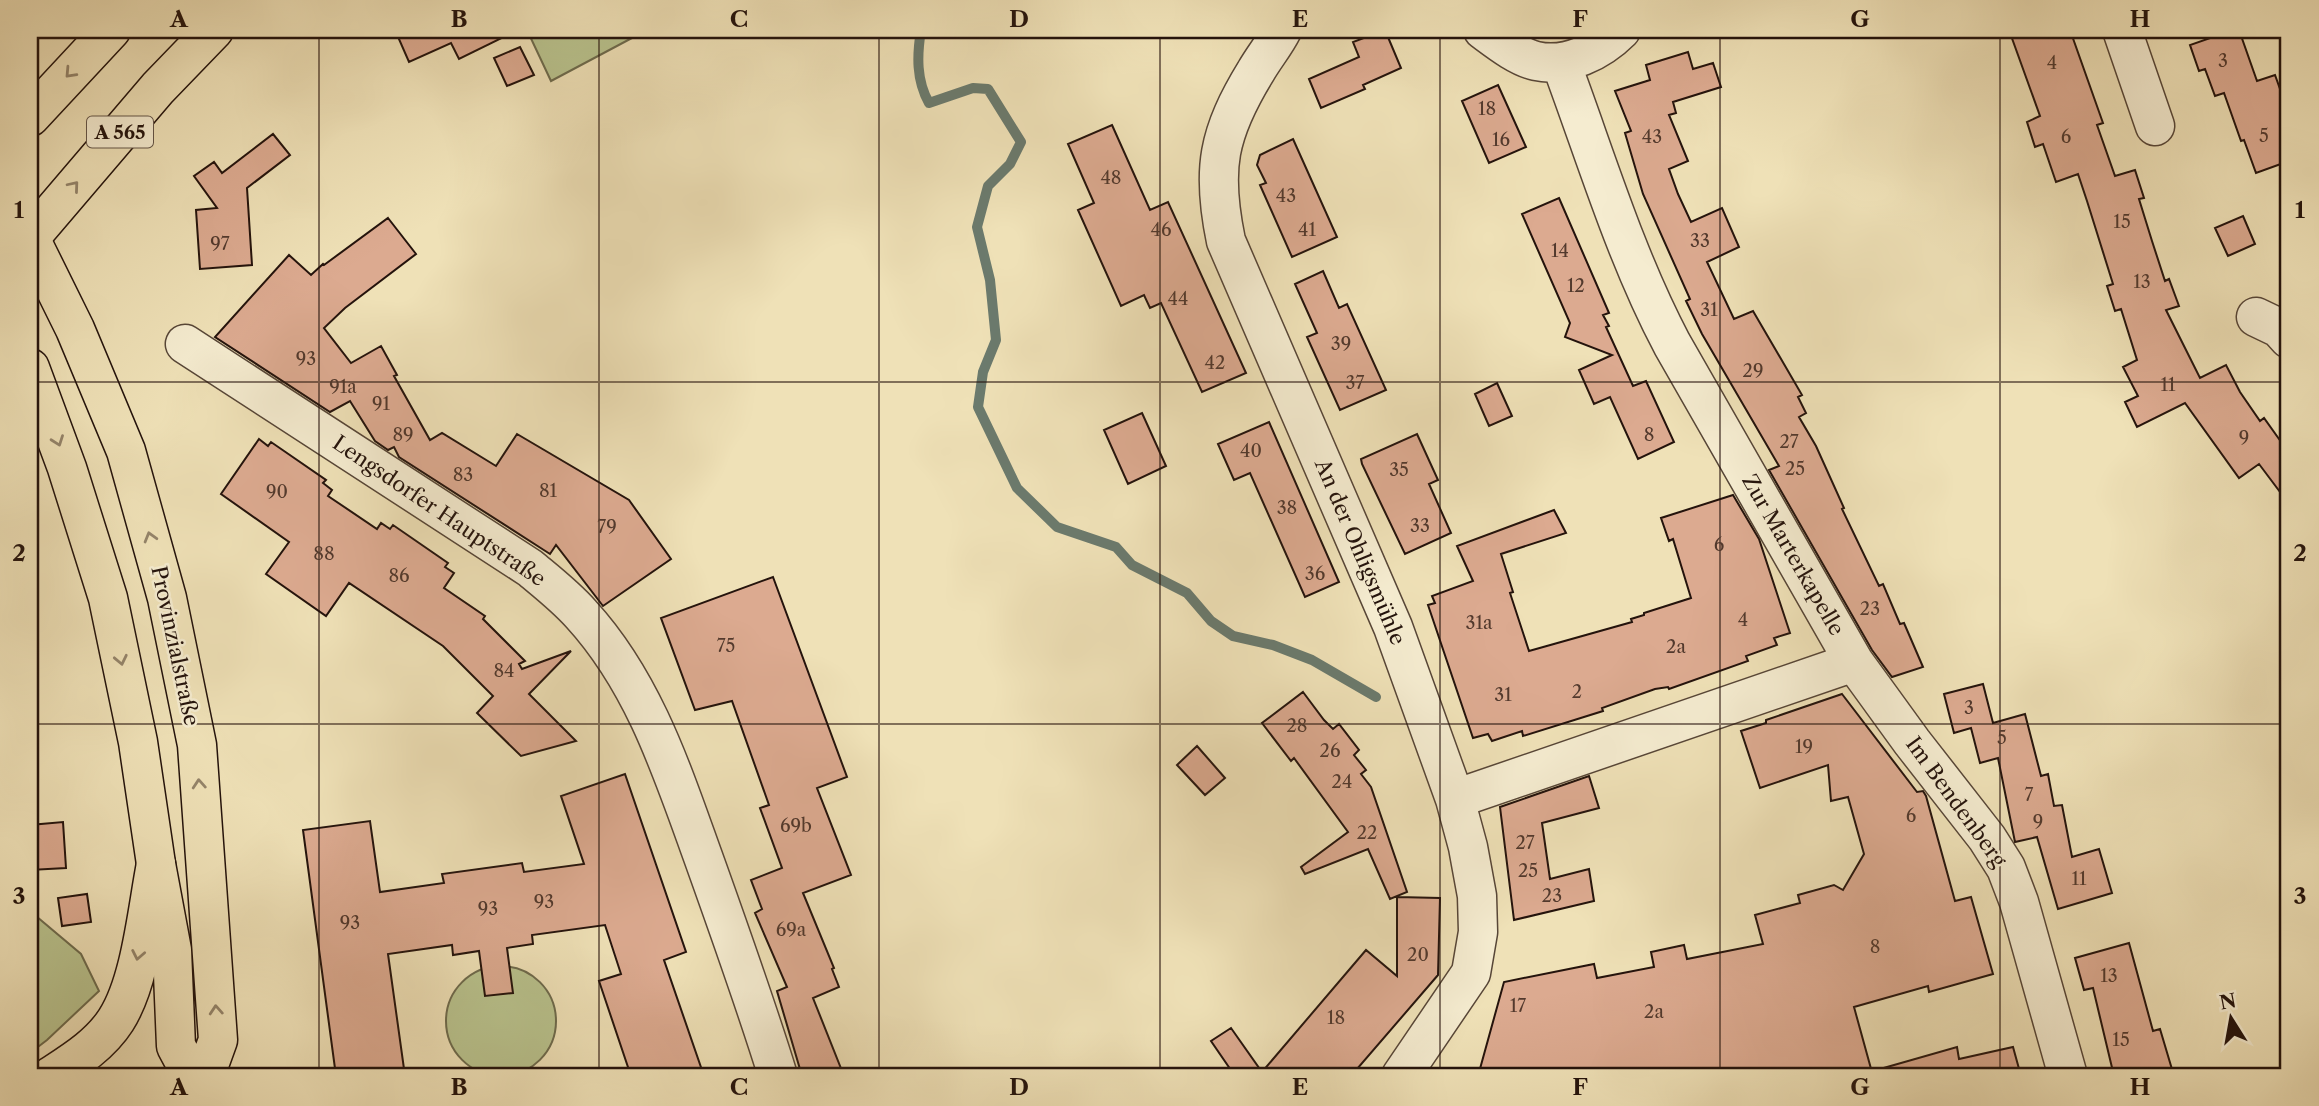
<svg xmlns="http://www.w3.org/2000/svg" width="2319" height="1106" font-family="'Libre Caslon Text',serif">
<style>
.green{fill:#b9c38e;stroke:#6e6b4d;stroke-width:2}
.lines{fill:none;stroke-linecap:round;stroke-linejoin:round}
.stream{stroke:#6b7a6d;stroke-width:10}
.building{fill:#dcaa90;stroke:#24130c;stroke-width:2}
.minor-casing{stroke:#574637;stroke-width:41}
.major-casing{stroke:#24130c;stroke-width:41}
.highway-casing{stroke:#24130c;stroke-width:41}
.minor{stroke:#f5ecd0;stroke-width:38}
.major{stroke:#efe1b7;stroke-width:38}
.highway{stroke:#efe1b7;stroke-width:38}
.oneway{stroke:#94846a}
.grid{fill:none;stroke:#24130c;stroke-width:2;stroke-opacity:0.55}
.labels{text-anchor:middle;stroke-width:5;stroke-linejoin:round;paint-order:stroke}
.number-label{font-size:18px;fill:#52392d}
.shield{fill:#f5ecd0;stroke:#635447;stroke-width:2}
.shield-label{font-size:19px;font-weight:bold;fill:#24130c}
.street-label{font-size:21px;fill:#24130c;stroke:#f5ecd0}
.neatline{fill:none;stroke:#24130c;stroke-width:2.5}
.grid-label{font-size:23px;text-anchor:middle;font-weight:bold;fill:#24130c}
</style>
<rect width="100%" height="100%" fill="#efe1b7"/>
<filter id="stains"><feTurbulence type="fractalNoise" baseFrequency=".00286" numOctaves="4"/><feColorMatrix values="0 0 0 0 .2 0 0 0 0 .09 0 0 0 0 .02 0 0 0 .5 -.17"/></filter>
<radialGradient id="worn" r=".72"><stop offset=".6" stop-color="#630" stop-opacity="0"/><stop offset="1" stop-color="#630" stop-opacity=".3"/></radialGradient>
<path class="green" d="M527 30H647L551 81Z
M30 911 81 954 99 991 47 1040 30 1053Z
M446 1021a55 55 0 1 1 110 0a55 55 0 1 1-110 0Z"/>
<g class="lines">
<path class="stream" d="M921 30C917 55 916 80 929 103L973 88 988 89 1021 142 1010 164 988 186 977 227 990 280 996 340 983 372 978 407 1017 488 1057 527 1116 547 1132 565 1187 593 1211 621 1233 636 1273 645 1312 660 1376 697"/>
</g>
<path class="building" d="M395 30H518L459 59 451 43 409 62Z
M1385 30 1401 68 1363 85 1365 89 1321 108 1309 79 1359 57 1353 42Z
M2009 30H2070L2103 123 2097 125 2115 176 2135 170 2144 198 2139 199 2152 241 2165 281 2169 279 2179 306 2166 310 2200 378 2226 365 2240 392 2260 421 2264 418 2289 453V504L2259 464 2239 478 2185 403 2137 427 2125 402 2138 396 2123 367 2137 360 2121 309 2115 311 2107 286 2113 284 2087 201 2078 174 2056 182 2043 144 2035 147 2027 122 2040 116Z
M2233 30H2239L2257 81 2275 75 2289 114V161L2256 173 2244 140 2241 141 2224 93 2215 96 2205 69 2199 71 2190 45Z
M520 47 534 75 507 86 494 58Z
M1688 52 1693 69 1713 63 1721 87 1673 102 1676 113 1669 115 1688 161 1669 169 1678 194 1691 222 1722 208 1739 247 1707 262 1734 319 1753 311 1802 395 1798 397 1806 413 1799 417 1816 446 1844 508 1842 509 1879 586 1883 584 1900 624 1904 623 1923 667 1892 677 1872 650 1769 470 1779 466 1702 334 1686 301 1690 299 1643 194 1625 133 1631 131 1615 91 1650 80 1646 65Z
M1498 85 1526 147 1489 163 1462 101Z
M1112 125 1150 210 1168 202 1246 373 1202 392 1161 303 1150 308 1144 295 1121 306 1078 210 1094 203 1068 144Z
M273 134 290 155 247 188 252 265 200 269 196 210 217 208 194 176 214 162 222 173Z
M1293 139 1337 237 1292 257 1260 185 1266 183 1257 165 1260 155Z
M1559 198 1609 313 1603 315 1609 326 1606 327 1633 386 1646 381 1674 442 1638 459 1610 397 1594 404 1579 370 1612 355 1565 337 1570 323 1522 214Z
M2243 216 2255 244 2228 256 2215 228Z
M388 218 416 254 345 308 324 328 351 363 381 346 397 375 394 376 430 440 442 433 496 466 517 434 629 500 671 559 603 606 556 545 550 554 399 457 394 447 388 450 375 441 350 401 330 412 215 337 289 255 311 275 323 264 324 265Z
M1323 271 1339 308 1347 304 1386 390 1340 410 1307 337 1317 333 1295 284Z
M1497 383 1512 416 1489 426 1475 394Z
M1142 413 1166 466 1128 484 1104 430Z
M1269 422 1339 582 1305 597 1250 473 1234 480 1218 444Z
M1417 434 1438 480 1429 484 1451 533 1405 554 1362 464 1361 459Z
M259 439 268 446 271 442 326 480 323 483 332 490 328 496 377 529 381 523 390 529 393 525 448 563 445 567 454 573 444 588 485 616 483 619 525 661 519 664 522 669 571 651 529 694 576 741 521 756 477 713 493 696 443 646 349 583 326 616 266 574 289 542 221 494Z
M1733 495 1759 539 1790 633 1774 638 1777 645 1746 656 1748 661 1669 689 1668 687 1655 689 1602 708 1603 711 1523 736 1522 731 1492 741 1488 734 1473 738 1428 605 1435 603 1432 596 1473 581 1457 546 1554 510 1566 533 1501 554 1513 592 1510 593 1529 651 1632 622 1631 619 1644 615V613L1691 598 1673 539 1669 541 1661 518Z
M773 577 847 777 817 788 851 875 803 893 834 968 832 969 839 987 813 998 844 1076H802L777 991 787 987 755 913 762 909 751 880 782 868 760 808 769 805 732 701 695 710 661 618Z
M1983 684 1993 723 2025 714 2041 776 2048 774 2054 806 2062 805 2072 857 2099 849 2112 893 2058 909 2037 837 2015 842 1998 758 1980 763 1971 728 1954 733 1944 694Z
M1303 692 1324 720 1333 729 1339 724 1359 750 1354 755 1366 770 1361 774 1371 787 1407 892 1390 899 1368 849 1305 874 1301 867 1348 832 1294 758 1291 761 1262 723Z
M1842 694 1917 792 1923 791 1926 796 1955 901 1971 897 1993 974 1929 992 1928 986 1854 1007 1873 1076H1478L1504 982 1594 964 1597 978 1654 967 1651 952 1684 945 1687 959 1763 944 1755 915 1800 903 1798 895 1834 885 1843 890 1864 854 1848 797 1831 801 1828 765 1760 788 1741 731 1766 723V720Z
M1197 746 1225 778 1205 795 1177 765Z
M625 774 686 952 664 960 704 1076H631L599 981 621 974 605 925 532 935 533 944 507 948 513 993 485 996 479 951 453 955 452 945 388 954 405 1076H336L303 830 370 821 380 892 444 883 442 874 522 863 524 872 584 864 561 796Z
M1589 776 1599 808 1542 823 1550 879 1589 869 1594 901 1514 920 1500 807Z
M63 822 66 868 30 870V825Z
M87 894 91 922 62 926 58 898Z
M1397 897 1440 898 1438 975 1351 1076H1235L1211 1041 1231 1028 1262 1072 1366 950 1397 976Z
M2129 943 2153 1031 2160 1029 2174 1076H2114L2093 988 2084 990 2075 958Z
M1957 1047 1959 1059 2013 1047 2021 1076H1881L1880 1069Z"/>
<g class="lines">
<g class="minor-casing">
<path id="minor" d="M1282 30C1275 44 1264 57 1256 71 1218 133 1211 169 1226 241L1393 627 1455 799 1468 847 1477 896 1478 932 1471 973 1401 1076
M1483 30C1498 41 1518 57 1536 61 1567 68 1600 51 1621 30
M2122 30 2155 126
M2256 317 2279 328 2289 339
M185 344 530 568C548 583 566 597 581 614 646 685 674 777 706 865 731 935 756 1005 778 1076
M1854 662 1912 742 1987 838 2006 868 2019 902 2068 1076
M1455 799 1854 662 1672 344C1625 255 1596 157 1561 63"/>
</g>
<g class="major-casing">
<path id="major" d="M30 238 75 329 126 451 167 598 197 745 218 1040 205 1076
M30 368 67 468 108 598 138 742 156 864 172 950 176 1046 192 1076"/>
</g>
<g class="highway-casing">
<path id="highway" d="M30 117 111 30
M30 238 158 88 214 30
M51 1076C74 1061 100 1045 116 1020 141 981 147 910 156 864"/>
</g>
<use href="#minor" class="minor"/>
<use href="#major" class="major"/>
<use href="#highway" class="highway"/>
</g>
<defs><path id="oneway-chevron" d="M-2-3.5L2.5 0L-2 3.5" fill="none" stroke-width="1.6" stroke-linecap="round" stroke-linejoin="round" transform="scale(1.75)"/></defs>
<g class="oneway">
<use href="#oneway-chevron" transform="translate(70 73) rotate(133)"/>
<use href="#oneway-chevron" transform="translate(74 186) rotate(-50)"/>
<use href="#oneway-chevron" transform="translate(58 441) rotate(70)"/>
<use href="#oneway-chevron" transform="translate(150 537) rotate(-106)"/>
<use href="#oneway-chevron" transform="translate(121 660) rotate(78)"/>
<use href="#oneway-chevron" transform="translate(199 784) rotate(-94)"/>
<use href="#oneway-chevron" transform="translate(138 955) rotate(101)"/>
<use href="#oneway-chevron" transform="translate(216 1010) rotate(-94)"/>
</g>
<path class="grid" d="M319 30V1076M599 30V1076M879 30V1076M1160 30V1076M1440 30V1076M1720 30V1076M2000 30V1076M30 382H2289M30 724H2289"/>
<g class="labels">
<g class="number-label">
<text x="2223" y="67">3</text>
<text x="2052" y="69">4</text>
<text x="1487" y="115">18</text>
<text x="2264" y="142">5</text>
<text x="1652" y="143">43</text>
<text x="2066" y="143">6</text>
<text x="1501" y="146">16</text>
<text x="1111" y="184">48</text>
<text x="1286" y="202">43</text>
<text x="2122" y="228">15</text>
<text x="1161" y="236">46</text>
<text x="1307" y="236">41</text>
<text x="1700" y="247">33</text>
<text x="220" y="250">97</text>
<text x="1560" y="257">14</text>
<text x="2142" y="288">13</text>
<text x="1576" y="292">12</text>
<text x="1178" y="305">44</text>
<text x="1709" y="316">31</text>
<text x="1341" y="350">39</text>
<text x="306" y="365">93</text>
<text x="1215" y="369">42</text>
<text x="1753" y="377">29</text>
<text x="1355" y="389">37</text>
<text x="2168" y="391">11</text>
<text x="343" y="393">91a</text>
<text x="381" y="410">91</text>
<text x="403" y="441">89</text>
<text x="1649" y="441">8</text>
<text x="2244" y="444">9</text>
<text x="1789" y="448">27</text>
<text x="1251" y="457">40</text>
<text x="1795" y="475">25</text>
<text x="1399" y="476">35</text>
<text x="463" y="481">83</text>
<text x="548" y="497">81</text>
<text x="277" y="498">90</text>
<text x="1287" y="514">38</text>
<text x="1420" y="532">33</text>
<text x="607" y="533">79</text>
<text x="1719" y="551">6</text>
<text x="324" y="560">88</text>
<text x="1315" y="580">36</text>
<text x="399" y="582">86</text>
<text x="1870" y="615">23</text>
<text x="1743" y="626">4</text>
<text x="1479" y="629">31a</text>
<text x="726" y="652">75</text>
<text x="1676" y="653">2a</text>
<text x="504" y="677">84</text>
<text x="1577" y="698">2</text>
<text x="1503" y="701">31</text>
<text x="1969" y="714">3</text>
<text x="1297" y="732">28</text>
<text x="2002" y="744">5</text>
<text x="1804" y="753">19</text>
<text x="1330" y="757">26</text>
<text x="1342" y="788">24</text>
<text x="2029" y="801">7</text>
<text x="1911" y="822">6</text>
<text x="2038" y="828">9</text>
<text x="796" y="832">69b</text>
<text x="1367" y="839">22</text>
<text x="1525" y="849">27</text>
<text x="1528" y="877">25</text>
<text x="2079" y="885">11</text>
<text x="1552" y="902">23</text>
<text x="544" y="908">93</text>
<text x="488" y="915">93</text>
<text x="350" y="929">93</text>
<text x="791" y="936">69a</text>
<text x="1875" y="953">8</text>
<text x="1418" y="961">20</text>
<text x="2109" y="982">13</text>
<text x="1518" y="1012">17</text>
<text x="1654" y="1018">2a</text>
<text x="1336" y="1024">18</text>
<text x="2121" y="1046">15</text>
</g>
<rect class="shield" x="87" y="116.5" width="66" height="31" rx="5"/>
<g class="shield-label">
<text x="120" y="139">A 565</text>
</g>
<g class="street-label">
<text transform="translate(439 511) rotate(34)" y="7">Lengsdorfer Hauptstraße</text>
<text transform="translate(1360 552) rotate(67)" y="7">An der Ohligsmühle</text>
<text transform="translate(1793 555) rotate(60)" y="7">Zur Marterkapelle</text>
<text transform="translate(175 646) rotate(78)" y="7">Provinzialstraße</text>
<text transform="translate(1956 802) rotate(54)" y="7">Im Bendenberg</text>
</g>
</g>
<rect width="2319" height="1106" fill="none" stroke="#efe1b7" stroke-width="77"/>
<g transform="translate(2231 1018) rotate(349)" stroke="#f5ecd0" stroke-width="5" paint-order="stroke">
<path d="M0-5L12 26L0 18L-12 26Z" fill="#24130c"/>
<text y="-10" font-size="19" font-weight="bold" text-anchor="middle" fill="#24130c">N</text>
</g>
<rect x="38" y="38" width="2242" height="1030" class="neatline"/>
<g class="grid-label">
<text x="179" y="27">A</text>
<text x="459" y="27">B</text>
<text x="739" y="27">C</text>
<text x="1019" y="27">D</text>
<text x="1300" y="27">E</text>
<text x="1580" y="27">F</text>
<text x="1860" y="27">G</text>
<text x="2140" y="27">H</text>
<text x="19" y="218">1</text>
<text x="2300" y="218">1</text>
<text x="19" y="561">2</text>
<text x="2300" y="561">2</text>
<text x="19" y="904">3</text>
<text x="2300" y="904">3</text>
<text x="179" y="1095">A</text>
<text x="459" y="1095">B</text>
<text x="739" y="1095">C</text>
<text x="1019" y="1095">D</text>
<text x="1300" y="1095">E</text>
<text x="1580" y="1095">F</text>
<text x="1860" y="1095">G</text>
<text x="2140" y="1095">H</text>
</g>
<rect width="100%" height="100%" filter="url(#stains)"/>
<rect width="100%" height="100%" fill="url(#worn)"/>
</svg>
